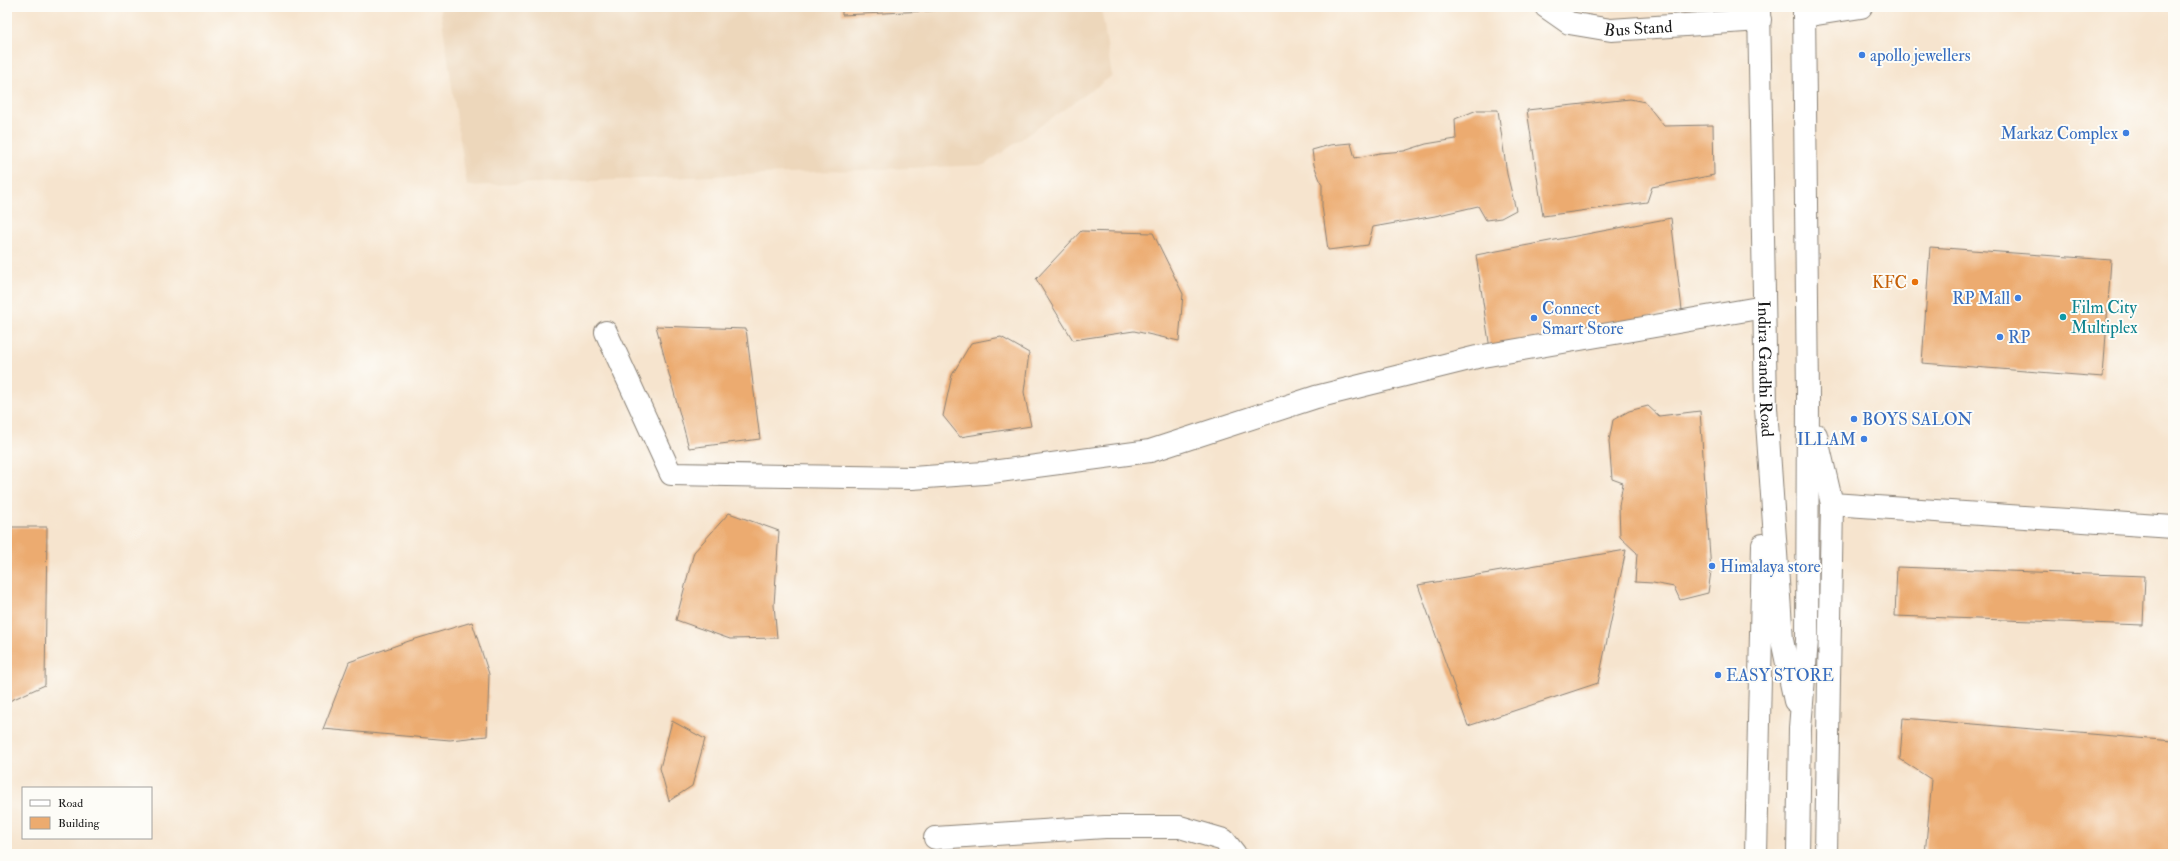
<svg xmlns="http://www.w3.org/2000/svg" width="2180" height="861" font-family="'IM FELL Double Pica',serif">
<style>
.built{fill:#edd7bb}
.building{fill:#ecab6f}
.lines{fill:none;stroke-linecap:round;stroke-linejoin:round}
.minor-casing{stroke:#898075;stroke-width:24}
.major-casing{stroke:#898075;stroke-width:24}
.minor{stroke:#fff;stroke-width:22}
.major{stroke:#fff;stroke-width:22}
.shop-dot{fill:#3f7fe0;stroke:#fdfcf7;stroke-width:1.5}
.food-dot{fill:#e8710a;stroke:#fdfcf7;stroke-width:1.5}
.culture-dot{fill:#0f9aa8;stroke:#fdfcf7;stroke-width:1.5}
.labels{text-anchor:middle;stroke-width:4;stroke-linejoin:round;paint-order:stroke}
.street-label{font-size:17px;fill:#1c1c1c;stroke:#fdfcf7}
.shop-label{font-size:17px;fill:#366cbe;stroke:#fdfcf7;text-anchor:start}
.food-label{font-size:17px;fill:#c56008;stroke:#fdfcf7;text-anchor:end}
.culture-label{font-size:17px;fill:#0d838f;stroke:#fdfcf7;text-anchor:start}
</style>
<rect width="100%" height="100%" fill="#fdfcf7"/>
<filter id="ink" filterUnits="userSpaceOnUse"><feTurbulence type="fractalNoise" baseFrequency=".025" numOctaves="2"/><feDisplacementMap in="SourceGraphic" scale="8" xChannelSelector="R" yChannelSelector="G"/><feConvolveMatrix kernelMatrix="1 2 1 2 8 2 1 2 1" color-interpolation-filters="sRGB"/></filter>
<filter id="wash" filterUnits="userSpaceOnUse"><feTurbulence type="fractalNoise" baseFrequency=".012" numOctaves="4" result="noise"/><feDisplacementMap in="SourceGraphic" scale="16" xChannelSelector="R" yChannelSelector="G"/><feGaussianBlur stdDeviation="0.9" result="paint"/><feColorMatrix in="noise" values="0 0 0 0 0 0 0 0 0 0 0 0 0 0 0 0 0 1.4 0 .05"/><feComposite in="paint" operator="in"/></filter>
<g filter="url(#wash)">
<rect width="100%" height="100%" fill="#f6e4ce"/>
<path class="built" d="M440 7H1101L1112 76 984 165 467 186Z"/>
<g id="blocks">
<path class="building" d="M842 7H967V9L842 15Z
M1630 99 1645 102 1664 126 1713 125 1714 175 1652 187 1647 202 1543 216 1527 110Z
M1477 110H1498L1507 174 1516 210 1501 218 1486 220 1478 206 1435 216 1373 227 1368 245 1328 250 1322 206V185L1314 165 1312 150 1330 145 1351 143 1355 158 1380 153 1404 151 1426 144 1456 139 1455 119Z
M1671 218 1682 310 1490 349 1476 255Z
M1081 231 1153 233 1183 294 1179 341 1134 331 1073 340 1036 279Z
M1930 247 2111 260 2103 377 1922 363Z
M656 326 746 329 760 439 689 448Z
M1001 337 1029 353 1024 392 1031 426 960 437 943 416 952 375 971 343Z
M1648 406 1659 416 1700 411 1711 571 1708 593 1680 600 1674 587 1653 583 1635 582 1637 553 1620 537 1619 506 1623 483 1612 479 1609 441 1613 420 1629 411Z
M729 513 779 531 774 605 777 638 730 639 676 620 694 552Z
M7 527H47L45 685 7 702Z
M1626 550 1598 683 1468 726 1418 585Z
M1897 567 2145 576 2143 625 1895 616Z
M472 622 489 674 487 736 450 740 323 729 349 662 409 641Z
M1903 718 2173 741V854H1925L1932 780 1900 759Z
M672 721 705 739 692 786 669 801 660 768Z"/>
</g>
</g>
<g filter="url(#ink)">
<use href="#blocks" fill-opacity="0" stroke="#898075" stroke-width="1"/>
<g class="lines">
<g class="minor-casing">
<g id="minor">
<path id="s1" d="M1546 7 1569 23 1611 30 1760 20"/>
<path d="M1804 16 1861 7"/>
<path d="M606 332 671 474 912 478 984 473 1150 451 1316 397 1477 357 1764 307"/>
<path d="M1832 504 2173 527"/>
<path d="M935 838 1105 827H1180L1224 840 1235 854"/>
</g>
</g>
<g class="major-casing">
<g id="major">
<path id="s2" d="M1759 7 1766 408 1782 640 1795 701"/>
<path d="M1816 435 1832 504 1826 854"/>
<path d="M1756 854 1763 545"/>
<path d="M1798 854 1800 728 1807 640 1808 397 1804 7"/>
</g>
</g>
<use href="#minor" class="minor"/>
<use href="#major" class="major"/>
</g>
</g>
<g class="shop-dot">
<circle cx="1862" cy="55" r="4"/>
<circle cx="2126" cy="133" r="4"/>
<circle cx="2018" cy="298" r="4"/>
<circle cx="1534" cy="318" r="4"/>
<circle cx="2000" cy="337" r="4"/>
<circle cx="1854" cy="419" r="4"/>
<circle cx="1864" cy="439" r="4"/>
<circle cx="1712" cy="566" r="4"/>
<circle cx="1718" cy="675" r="4"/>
</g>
<circle class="food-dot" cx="1915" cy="282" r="4"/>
<circle class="culture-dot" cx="2063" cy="317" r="4"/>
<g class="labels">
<g class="street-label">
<text dy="6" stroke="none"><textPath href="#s1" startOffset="98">Bus Stand</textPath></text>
<text dy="6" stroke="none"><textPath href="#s2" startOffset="362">Indira Gandhi Road</textPath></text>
</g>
<g class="shop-label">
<text x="1870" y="61">apollo jewellers</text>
<text x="2118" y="139" text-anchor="end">Markaz Complex</text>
<text x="2010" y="304" text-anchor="end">RP Mall</text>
<text x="1542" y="314">Connect<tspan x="1542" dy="20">Smart Store</tspan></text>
<text x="2008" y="343">RP</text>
<text x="1862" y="425">BOYS SALON</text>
<text x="1856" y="445" text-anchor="end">ILLAM</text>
<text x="1720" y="572">Himalaya store</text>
<text x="1726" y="681">EASY STORE</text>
</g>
<g class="food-label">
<text x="1907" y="288">KFC</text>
</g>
<g class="culture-label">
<text x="2071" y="313">Film City<tspan x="2071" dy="20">Multiplex</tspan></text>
</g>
</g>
<rect width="2180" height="861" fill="none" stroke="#fdfcf7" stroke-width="24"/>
<rect x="22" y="787" width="130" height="52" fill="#fdfcf7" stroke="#a3a29f"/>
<rect x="30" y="800" width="20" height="6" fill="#ffffff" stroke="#a3a29f"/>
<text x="58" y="807" font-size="12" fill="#1c1c1c">Road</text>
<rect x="30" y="817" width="20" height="12" fill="#ecab6f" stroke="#a3a29f"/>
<text x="58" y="827" font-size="12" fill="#1c1c1c">Building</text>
</svg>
